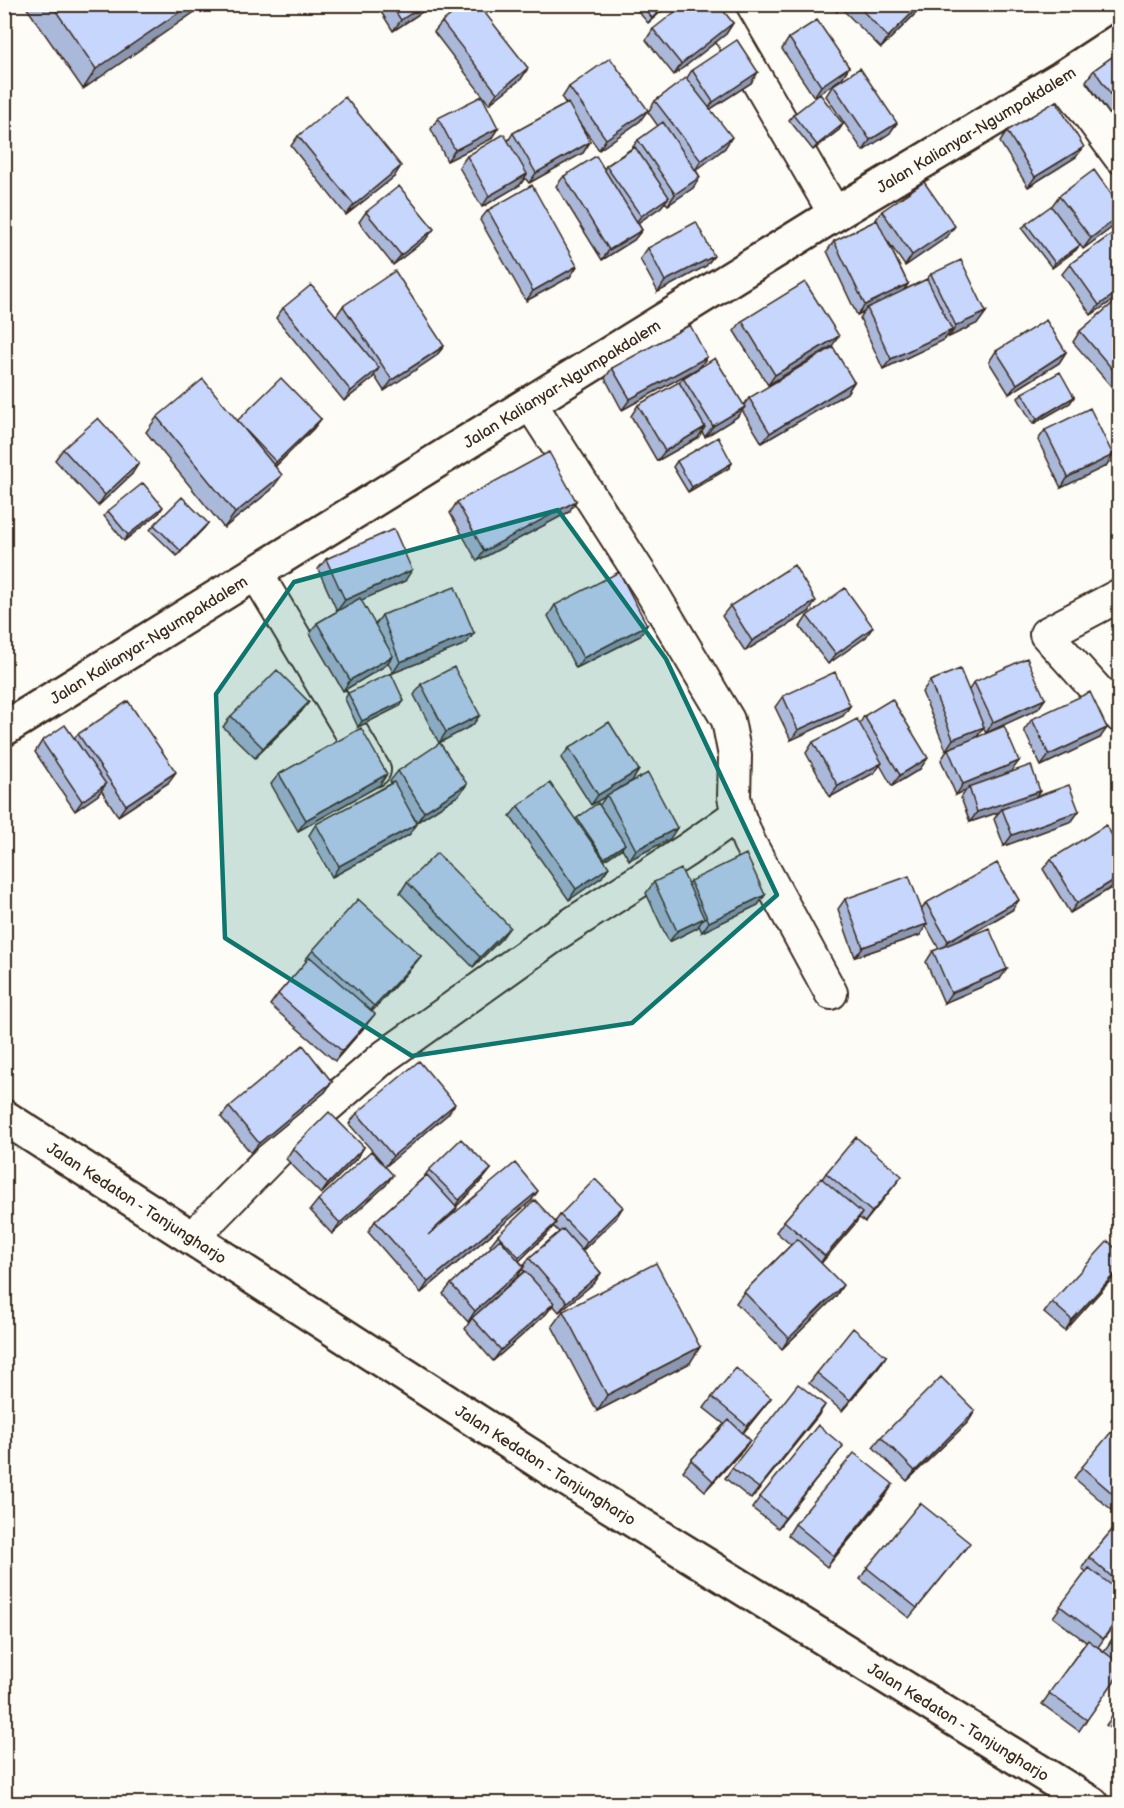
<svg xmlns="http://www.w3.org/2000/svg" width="1124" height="1808" font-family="'Balsamiq Sans',sans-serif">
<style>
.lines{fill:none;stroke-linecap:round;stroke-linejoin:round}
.minor-casing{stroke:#3b2a1e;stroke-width:36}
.tertiary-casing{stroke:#3b2a1e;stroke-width:38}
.minor{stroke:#fdfcf7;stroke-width:32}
.tertiary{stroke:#fdfcf7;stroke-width:33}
.wall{fill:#aab8d9;stroke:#3b2a1e;stroke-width:1.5;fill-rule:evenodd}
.shaded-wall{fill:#8b96b0;stroke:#3b2a1e;stroke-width:1.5}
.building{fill:#c6d6fc;stroke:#3b2a1e;stroke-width:1.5}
.marked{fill:#0f766e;fill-opacity:0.2;stroke:#0f766e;stroke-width:4.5;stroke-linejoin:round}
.labels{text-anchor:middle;stroke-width:6;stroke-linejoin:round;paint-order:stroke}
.street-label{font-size:16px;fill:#3b2a1e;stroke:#fdfcf7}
</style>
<rect width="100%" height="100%" fill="#fdfcf7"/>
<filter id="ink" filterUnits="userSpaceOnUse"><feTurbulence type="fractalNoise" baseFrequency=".0167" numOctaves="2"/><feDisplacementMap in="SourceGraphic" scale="12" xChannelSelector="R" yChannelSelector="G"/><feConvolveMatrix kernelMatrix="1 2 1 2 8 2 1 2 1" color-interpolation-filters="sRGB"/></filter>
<g filter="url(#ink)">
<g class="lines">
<g class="minor-casing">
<path id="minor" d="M713 4 835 214
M1062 78 1120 157
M530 403 651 591 728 720 735 756 734 797 738 814 749 842 831 993
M256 573 374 770
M1120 595 1046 634 1120 716
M193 1237 289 1139 384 1057 558 933 687 850 738 814"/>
</g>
<g class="tertiary-casing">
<g id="tertiary">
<path id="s1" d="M4 729 835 214 1062 78 1120 40"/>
<path id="s2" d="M4 1117 562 1476 1092 1804"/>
</g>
</g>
<use href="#minor" class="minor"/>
<use href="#tertiary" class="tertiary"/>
</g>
<path class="wall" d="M24 4H206L83 89Z
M376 4H429L425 10 393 31Z
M632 4H670L648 23Z
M829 4H844L837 12Z
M849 4H922L917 12 881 48 844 11Z
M442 22 528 68 521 79 489 104 434 32Z
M733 23 726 34 674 75 646 40 653 29Z
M789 38 849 67 842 78 814 97 782 49Z
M1119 52V127L1086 81 1094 70Z
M692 70 758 72 751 83 710 109 725 148 696 170 700 177 693 188 668 205 665 202 661 207 638 223 642 230 634 240 602 260 556 186 564 176 604 169 606 166 632 148 638 140 658 126 648 112 655 101 687 78Z
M833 85 890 133 863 151 826 96Z
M569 87 640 121 599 150 578 121 590 142 583 153 529 183 525 178 520 185 482 207 459 167 467 156 508 141 513 133 566 104 562 98Z
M793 115 843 124 839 130 813 150 789 120Z
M438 118 498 128 491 139 447 161 431 129Z
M1007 131 1076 157 1028 187 1000 142Z
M298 136 394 177 346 215 291 146Z
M1059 196 1118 223 1083 249 1058 216 1076 250 1052 268 1022 229 1026 224 1051 207Z
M488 210 577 266 570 277 526 301 480 220Z
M882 211 947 237 905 266 887 240 908 284 904 290 927 279 931 274 986 312 978 323 949 337 948 335 944 340 883 369 860 318 864 312 857 315 827 251 834 241 875 221Z
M366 212 426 239 393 265 359 222Z
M1119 229V296L1091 315 1062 274 1070 264Z
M648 248 706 266 658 292 640 259Z
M1119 298V389L1116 392 1073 342 1080 331Z
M343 306 444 346 436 356 384 391 374 375 372 379 344 401 276 318 283 308 336 316Z
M742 321 832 346 768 385 734 331Z
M996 351 1066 352 1059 363 1009 394 989 362Z
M707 357 700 367 622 410 605 378 612 368Z
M683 378 744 405 749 398 854 382 847 393 762 443 742 410 737 417 705 437 702 432 698 438 657 461 631 416 638 405 679 383Z
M1022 393 1074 397 1070 403 1033 424 1018 398Z
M157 417 237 421 321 419 313 429 275 467 271 490 224 528 146 432Z
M1045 430 1113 455 1106 466 1061 488 1038 440Z
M63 449 132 474 98 506 55 460Z
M677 461 732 463 729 468 688 492 673 467Z
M457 502 569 512 477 561 450 513Z
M108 511 159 513 124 541 104 516Z
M208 523 204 528 177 556 150 530 154 525Z
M326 559 405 581 361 600 375 625 382 615 474 633 466 644 393 673 388 662 385 666 343 691 310 634 317 623 343 608 337 611 318 569Z
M555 605 640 636 576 668 548 616Z
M730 606 809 612 745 651 722 616Z
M807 616 866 637 828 664 800 627Z
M930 681 969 690 974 682 1045 699 1038 709 986 733 983 728 977 737 1011 772 1002 776 1040 791 1036 797 1079 811 1072 821 1004 846 994 819 999 812 970 822 961 798 966 790 956 795 941 760 948 749 969 740 946 750 922 692Z
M421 684 473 725 439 743 414 695Z
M348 693 400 706 358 727 345 699Z
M783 696 850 706 843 716 791 740 775 707Z
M301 712 255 758 223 727 231 716Z
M864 716 920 769 892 786 880 765 874 773 830 797 806 753 813 742 860 723Z
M1032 719 1100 738 1041 766 1024 730Z
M78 734 168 783 118 816 101 790 98 795 75 811 35 752 42 741 74 738Z
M569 748 639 770 632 781 615 791 670 839 629 860 622 848 605 860 602 877 569 900 510 816 518 806 576 819 599 806 606 796 591 805 561 758Z
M398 771 467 784 459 795 417 822 410 812 417 824 409 835 332 877 309 835 316 824 392 784 390 781Z
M279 774 380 785 298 831 271 784Z
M1119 847V883L1070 913 1043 869 1051 859Z
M690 881 765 895 758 905 702 932 699 926 697 928 669 942 646 893 654 882 688 884Z
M407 882 502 938 473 967 400 893Z
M845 899 922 909 926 903 1012 910 961 940 1000 979 944 1003 926 962 933 951 939 949 926 926 920 935 855 957 838 909Z
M313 950 421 956 413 966 372 1011 367 1024 335 1061 270 1005 278 994 307 961 305 960Z
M332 1082 325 1092 251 1153 221 1117 229 1107Z
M357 1113 448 1114 385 1166 386 1185 332 1234 310 1210 318 1200 382 1162 349 1124Z
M364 1147 357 1158 321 1194 286 1159 293 1148Z
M491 1169 483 1179 456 1207 451 1216 531 1201 421 1293 368 1232 375 1221 423 1178 429 1170Z
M826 1173 894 1186 865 1222 859 1218 821 1263 836 1296 782 1349 736 1303 744 1292 791 1245 776 1232 784 1221 822 1179Z
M560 1215 616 1218 582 1251 601 1273 594 1283 559 1312 553 1305 546 1314 493 1361 465 1329 472 1318 525 1272 522 1269 517 1277 468 1322 443 1294 451 1284 491 1247 490 1245 498 1235 555 1222ZM553 1226 559 1232 529 1258 524 1266 519 1261 548 1233Z
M1119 1271 1065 1331 1044 1313 1052 1302Z
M563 1311 690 1363 597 1411 552 1326Z
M886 1356 879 1367 842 1411 809 1383 817 1373Z
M712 1397 771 1398 743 1433 750 1440 743 1450 705 1491 683 1471 691 1460 724 1424 704 1408Z
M825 1405 751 1499 725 1478 732 1468Z
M1119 1408V1426L1111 1420Z
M975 1411 968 1422 907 1481 873 1447 881 1437Z
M1119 1437V1516L1074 1478 1082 1467Z
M843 1446 835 1456 778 1528 752 1508 760 1497Z
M886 1495 827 1567 788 1535 795 1524Z
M1119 1522V1618L1098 1647 1104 1651 1119 1630V1674L1079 1731 1042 1704 1086 1642 1053 1617 1086 1572 1082 1568 1089 1557Z
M962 1553 909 1618 860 1579 867 1568Z
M1119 1707V1735L1106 1725Z"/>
<path class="shaded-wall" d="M191 4H206L83 89 96 69Z
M425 4H429L425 10 393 31 401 20Z
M667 4H670L648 23 652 18Z
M921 4H922L917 12 881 48 888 37Z
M733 23 726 34 674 75 681 64Z
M849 67 842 78 814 97 821 86Z
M528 68 521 79 489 104 497 93Z
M758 72 751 83 706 112 713 102Z
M648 110 640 121 599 150 606 139Z
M897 123 890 133 863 151 870 140Z
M843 124 839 130 813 150 817 145Z
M498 128 491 139 447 161 455 150Z
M732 137 725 148 694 172 701 161Z
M590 142 583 153 529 183 536 173Z
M1084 147 1076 157 1028 187 1035 177Z
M401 166 394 177 346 215 354 205Z
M527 174 520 185 482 207 489 196Z
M700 177 693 188 668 205 675 194Z
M669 197 661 207 633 226 641 216Z
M1119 216V220L1118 223 1083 249 1091 238Z
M955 226 947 237 905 266 912 255Z
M434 229 426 239 393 265 401 255Z
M642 230 634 240 602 260 609 250Z
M1080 245 1076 250 1052 268 1055 263Z
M714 256 706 266 658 292 665 281Z
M577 266 570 277 526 301 533 291Z
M908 284 901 294 867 308 864 312 857 315 865 305Z
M1119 291V296L1091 315 1099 305Z
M986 312 978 323 949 337 956 326Z
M952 330 944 340 883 369 891 359Z
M839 336 832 346 768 385 775 375Z
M444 346 436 356 384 391 392 380Z
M1066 352 1059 363 1009 394 1017 384Z
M707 357 700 367 622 410 630 399Z
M379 368 372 379 344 401 351 391Z
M854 382 847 393 762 443 770 433Z
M1074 397 1070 403 1033 424 1037 419Z
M745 407 737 417 705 437 713 426Z
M321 419 313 429 269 472 276 462Z
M705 427 698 438 657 461 665 451Z
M1113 455 1106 466 1061 488 1068 477Z
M139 463 132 474 98 506 105 495Z
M732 463 729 468 688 492 692 487Z
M282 475 271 490 224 528 235 513Z
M576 501 569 512 477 561 484 551Z
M163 507 159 513 124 541 128 535Z
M208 523 204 528 177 556 181 551Z
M412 570 405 581 337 611 345 600Z
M816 601 809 612 745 651 752 641Z
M647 625 640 636 576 668 583 658Z
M873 627 866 637 828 664 836 654Z
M474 633 466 644 393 673 400 662Z
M393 656 385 666 343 691 350 680Z
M1045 699 1038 709 986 733 993 722Z
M404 701 400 706 358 727 362 721Z
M309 702 301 712 255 758 263 748Z
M850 706 843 716 791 740 798 730Z
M480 715 473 725 439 743 446 732Z
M984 727 976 738 946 750 953 739Z
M1107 728 1100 738 1041 766 1049 755Z
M928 758 920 769 892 786 900 775Z
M1019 761 1011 772 969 789V787L966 790 956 795 963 784Z
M882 763 874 773 830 797 838 786Z
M639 770 632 781 591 805 598 795Z
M176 772 168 783 118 816 126 805Z
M387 774 380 785 298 831 306 820Z
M106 784 98 795 75 811 82 801Z
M467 784 459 795 417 822 424 812Z
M1040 791 1032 801 1002 809 999 812 970 822 977 812Z
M1079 811 1072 821 1004 846 1012 835Z
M417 824 409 835 332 877 339 866Z
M677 828 670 839 629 860 636 850Z
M625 844 621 849 600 863 604 858Z
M609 867 602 877 569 900 576 889Z
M1119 877V883L1070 913 1077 903Z
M765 895 758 905 702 932 709 922Z
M1019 900 1012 910 941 951 948 941Z
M704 918 697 928 669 942 677 931Z
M927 924 920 935 855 957 863 947Z
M510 927 502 938 473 967 480 957Z
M421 956 413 966 367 1017 374 1006Z
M1007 969 1000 979 944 1003 951 993Z
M375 1014 367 1024 335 1061 342 1051Z
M332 1082 325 1092 251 1153 259 1143Z
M455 1104 448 1114 385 1167 393 1156Z
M364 1147 357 1158 321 1194 328 1184Z
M491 1169 483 1179 452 1211 459 1200Z
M393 1175 386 1185 332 1234 340 1223Z
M902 1176 894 1186 865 1222 872 1212Z
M538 1191 531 1201 421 1293 428 1282Z
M623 1207 616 1218 580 1253 587 1242Z
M457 1208 449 1219 428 1235Z
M862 1213 855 1224 818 1267 825 1256Z
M556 1223 548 1233 512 1268 519 1257Z
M524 1267 517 1277 468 1322 475 1311Z
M1119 1269V1271L1065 1331 1072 1320Z
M601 1273 594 1283 559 1312 567 1302Z
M843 1285 836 1296 782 1349 789 1338Z
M554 1303 546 1314 493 1361 501 1350Z
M700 1347 690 1363 597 1411 607 1395Z
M886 1356 879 1367 842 1411 850 1400Z
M771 1398 763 1408 740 1437 747 1426Z
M825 1405 818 1416 751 1499 759 1488Z
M975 1411 968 1422 907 1481 915 1471Z
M750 1440 743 1450 705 1491 713 1481Z
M843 1446 835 1456 778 1528 785 1518Z
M893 1484 886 1495 827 1567 834 1556Z"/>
<path class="building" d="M51 4H191L96 69Z
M390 4H425L401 20Z
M465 4H478L528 68 497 93 442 22Z
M641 4H667L652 18Z
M685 4H718L733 23 681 64 653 29Z
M856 4H921L888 37Z
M817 20 849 67 821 86 789 38Z
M737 40 758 72 713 102 692 70Z
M1119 52V106L1094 70Z
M610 58 648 110 606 139 569 87Z
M860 68 897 123 870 140 833 85Z
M686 78 732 137 701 161 655 101Z
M820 94 843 124 817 145 793 115Z
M482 96 498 128 455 150 438 118Z
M345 97 401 166 354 205 298 136Z
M1056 101 1084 147 1035 177 1007 131Z
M568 103 590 142 536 173 513 133Z
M663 122 700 177 675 194 638 140Z
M504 134 527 174 489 196 467 156Z
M635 147 669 197 641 216 606 166Z
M596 156 642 230 609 250 564 176Z
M1094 170 1119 205V216L1091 238 1059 196Z
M924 182 955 226 912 255 882 211Z
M532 185 577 266 533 291 488 210Z
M399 186 434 229 401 255 366 212Z
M1051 206 1080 245 1055 263 1026 224Z
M877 220 908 284 865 305 834 241Z
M696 222 714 256 665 281 648 248Z
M1119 229V291L1099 305 1070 264Z
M961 260 986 312 956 326 931 274Z
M395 271 444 346 392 380 343 306Z
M927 279 952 330 891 359 867 308Z
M805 282 839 336 775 375 742 321Z
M311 285 379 368 351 391 283 308Z
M1119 298V377L1080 331Z
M1046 320 1066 352 1017 384 996 351Z
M690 325 707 357 630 399 612 368Z
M833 347 854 382 770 433 749 398Z
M715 358 745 407 713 426 683 378Z
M1060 372 1074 397 1037 419 1022 393Z
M281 378 321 419 276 462 237 421Z
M203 379 282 475 235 513 157 417Z
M679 382 705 427 665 451 638 405Z
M1090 408 1113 455 1068 477 1045 430Z
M98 418 139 463 105 495 63 449Z
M718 437 732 463 692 487 677 461Z
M549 452 576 501 484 551 457 502Z
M143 483 163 507 128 535 108 511Z
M182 497 208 523 181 551 154 525Z
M394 529 412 570 345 600 326 559Z
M794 565 816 601 752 641 730 606Z
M619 572 647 625 583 658 555 605Z
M455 587 474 633 400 662 382 615Z
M845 588 873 627 836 654 807 616Z
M360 598 393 656 350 680 317 623Z
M1027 658 1045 699 993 722 974 682Z
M454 667 480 715 446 732 421 684Z
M960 669 984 727 953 739 930 681Z
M277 670 309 702 263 748 231 716Z
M835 672 850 706 798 730 783 696Z
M391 673 404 701 362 721 348 693Z
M1090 692 1107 728 1049 755 1032 719Z
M892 699 928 758 900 775 864 716Z
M128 701 176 772 126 805 78 734Z
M857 719 882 763 838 786 813 742Z
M609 722 639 770 598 795 569 748Z
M65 725 106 784 82 801 42 741Z
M1004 726 1019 761 963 784 948 749Z
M361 728 387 774 306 820 279 774Z
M440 743 467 784 424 812 398 771Z
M1031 765 1040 791 977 812 969 787Z
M648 773 677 828 636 850 607 795Z
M394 782 417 824 339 866 316 824Z
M550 783 609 867 576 889 518 806Z
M1069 785 1079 811 1012 835 1002 809Z
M598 803 625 844 604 858 577 818Z
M1106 825 1119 847V877L1077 903 1051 859Z
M437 853 510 927 480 957 407 882Z
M746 854 765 895 709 922 690 881Z
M997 863 1019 900 948 941 926 903Z
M681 869 704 918 677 931 654 882Z
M4 871 9 876 4 880Z
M909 876 927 924 863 947 845 899Z
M358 899 421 956 374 1006 313 950Z
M989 928 1007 969 951 993 933 951Z
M310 957 375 1014 342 1051 278 994Z
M303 1045 332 1082 259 1143 229 1107Z
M419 1061 455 1104 393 1156 357 1113Z
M329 1112 364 1147 328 1184 293 1148Z
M856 1137 902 1176 872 1212 826 1173Z
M461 1139 491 1169 459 1200 429 1170Z
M371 1151 393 1175 340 1223 318 1200Z
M515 1163 538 1191 428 1282 375 1221 427 1175 457 1208 428 1235Z
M821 1178 862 1213 825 1256 784 1221Z
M595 1179 623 1207 587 1242 560 1215Z
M535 1200 556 1223 519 1257 498 1235Z
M563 1229 601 1273 567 1302 529 1258Z
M500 1239 524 1267 475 1311 451 1284Z
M797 1239 843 1285 789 1338 744 1292Z
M1108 1241 1119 1252V1269L1072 1320 1052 1302Z
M656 1263 700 1347 607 1395 563 1311Z
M525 1271 554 1303 501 1350 472 1318Z
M853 1328 886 1356 850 1400 817 1373Z
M736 1368 771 1398 747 1426 712 1397Z
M941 1377 975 1411 915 1471 881 1437Z
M798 1384 825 1405 759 1488 732 1468Z
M729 1420 750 1440 713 1481 691 1460Z
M818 1425 843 1446 785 1518 760 1497Z
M1112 1431 1119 1437V1499L1082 1467Z
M854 1453 893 1484 834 1556 795 1524Z
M920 1503 970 1543 917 1608 867 1568Z
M1119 1522V1583L1089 1557Z
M1089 1568 1119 1591V1617L1103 1639 1060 1606Z
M1119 1630V1649L1110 1642Z
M1088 1640 1119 1663V1674L1087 1720 1049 1693Z
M1119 1707V1719L1114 1714Z"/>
</g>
<path class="marked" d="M558 510 666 659 777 895 632 1023 412 1056 225 938 216 694 294 582Z"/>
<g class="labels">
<g class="street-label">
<text dy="6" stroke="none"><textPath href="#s1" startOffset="1142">Jalan Kalianyar-Ngumpakdalem</textPath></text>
<text dy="6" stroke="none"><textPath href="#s1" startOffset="656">Jalan Kalianyar-Ngumpakdalem</textPath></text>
<text dy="6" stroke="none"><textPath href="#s1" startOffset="170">Jalan Kalianyar-Ngumpakdalem</textPath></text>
<text dy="6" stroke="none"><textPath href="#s2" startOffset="158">Jalan Kedaton - Tanjungharjo</textPath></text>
<text dy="6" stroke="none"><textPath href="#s2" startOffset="644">Jalan Kedaton - Tanjungharjo</textPath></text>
<text dy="6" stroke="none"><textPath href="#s2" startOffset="1130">Jalan Kedaton - Tanjungharjo</textPath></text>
</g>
</g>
<rect width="1124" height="1808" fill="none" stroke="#fdfcf7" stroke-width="24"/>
<rect x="12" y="12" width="1100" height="1784" fill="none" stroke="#3b2a1e" stroke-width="2" filter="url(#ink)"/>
</svg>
